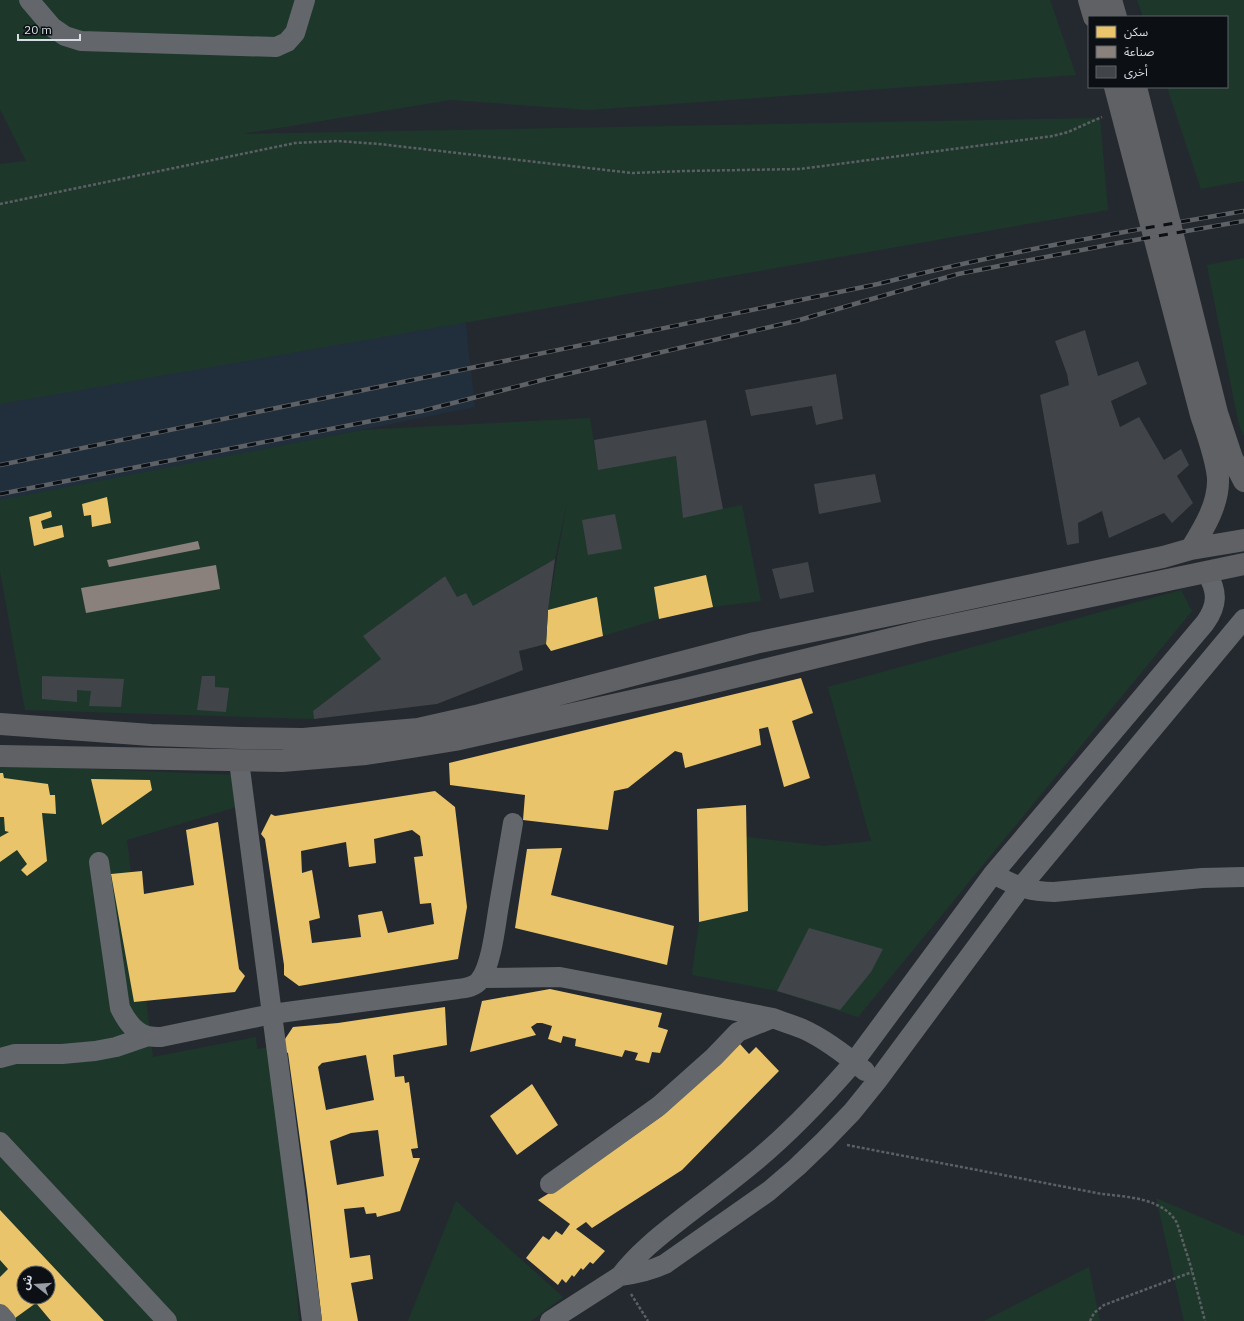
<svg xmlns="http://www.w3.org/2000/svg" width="1244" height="1321" font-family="'IBM Plex Sans','Noto Sans Arabic',sans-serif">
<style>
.built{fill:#212e3c}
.green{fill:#1d382a;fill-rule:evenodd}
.homes{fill:#e9c46a;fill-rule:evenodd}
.industry{fill:#8a817c}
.building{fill:#414449}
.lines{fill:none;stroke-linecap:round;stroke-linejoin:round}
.path{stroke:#5c6065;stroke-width:2.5;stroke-dasharray:3 2;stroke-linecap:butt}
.street{stroke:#63676b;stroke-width:20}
.secondary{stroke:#606165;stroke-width:22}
.rail-casing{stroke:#5e6266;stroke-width:4.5}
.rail{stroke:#0c1015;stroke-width:3;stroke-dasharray:9;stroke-linecap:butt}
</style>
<rect width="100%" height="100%" fill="#24292f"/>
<path class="built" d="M465 316 475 407 0 503V402Z"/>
<path class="green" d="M0 0H1050L1076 75 589 110 451 100 241 134 1100 118 1108 210 0 404V164L26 161 0 109Z
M1137 0H1244V181L1201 189 1167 87H1227V17H1143Z
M1244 258V436L1239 425 1207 265Z
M590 418 598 469 676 456 683 517 742 505 761 601 713 607 706 575 654 587 659 619 603 636 597 598 548 610 568 498 555 559 473 606 466 593 457 597 445 576 364 636 381 659 313 711 314 719 25 710 0 571V500L362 430Z
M1181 590 1192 611 858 1017 777 991 692 975 699 922 748 911 746 837 824 846 871 841 828 687Z
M0 765 235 775 240 806 127 840 153 1057 256 1037 257 1049 277 1046 299 1321H0ZM24 1273H48V1297H24Z
M1156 1198 1244 1236V1321H1184Z
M456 1201 563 1297 531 1321H408Z
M1089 1267 1100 1321H984Z"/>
<path class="homes" d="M107 497 111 523 92 527 91 515 84 516 82 504Z
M51 511 52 517 41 521 43 529 62 525 64 537 34 546 29 517Z
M706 575 713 607 659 619 654 587Z
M597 597 603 636 551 651 546 644 548 610Z
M801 678 813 713 792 721 810 778 784 787 768 727 759 729 761 745 685 768 682 753 675 751 628 788 614 791 608 830 523 820 525 795 450 785 449 763Z
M0 773H3L4 778 48 784 50 795H55L56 814 42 813 47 861 27 876 21 870 27 864 17 850 0 862V837L9 832 5 831 4 817H0Z
M91 779 150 780 152 790 102 825Z
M435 791 455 807 467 907 458 959 299 986 284 975V965L265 839 261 834 271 814 275 816ZM412 830 420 836 423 856 414 857 420 904 431 903 434 924 388 933 382 911 358 915 361 937 312 943 309 921 320 918 312 870 302 873 301 851 346 842 349 867 376 863 374 839Z
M746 805 748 911 699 922 697 809Z
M218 822 239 969 245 976 235 992 134 1002 111 874 142 871 144 894 194 885 186 830Z
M562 848 551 895 674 926 667 965 515 928 527 849Z
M550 989 662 1013 658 1027 668 1030 660 1053 652 1052 649 1063 635 1060 638 1053 625 1050 622 1057 575 1046 576 1039 563 1036 561 1043 548 1039 552 1026 542 1023H537L531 1027 536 1035 470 1052 482 1001Z
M445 1007 447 1045 393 1055 395 1077 404 1076 405 1083 409 1082 418 1148 411 1149 413 1158H420L400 1211 377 1217 376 1213 366 1214 364 1207 344 1209 350 1258 370 1255 373 1279 351 1283 358 1321H322L307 1191 288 1053 279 1048 293 1027 338 1023ZM366 1055 374 1100 326 1110 318 1067 322 1063ZM378 1130 384 1176 337 1185 330 1141 351 1133Z
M740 1044 749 1054 756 1047 779 1071 682 1170 592 1228 586 1222 576 1229 605 1251 593 1264 590 1262 583 1270 581 1268 574 1277 572 1275 566 1283 562 1279 558 1285 526 1258 543 1236 549 1240 556 1231 562 1235 570 1224 538 1200 577 1176 662 1116Z
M532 1084 558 1125 517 1155 490 1116Z
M0 1210 104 1321H51L36 1303 11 1321 0 1311V1277L8 1269 0 1260ZM24 1273H48V1297H24Z"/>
<path class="industry" d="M198 541 200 549 109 567 107 560Z
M216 565 220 589 86 613 81 588Z"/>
<path class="building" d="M1085 330 1098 376 1138 361 1147 384 1111 401 1120 427 1139 417 1164 460 1181 449 1189 465 1177 476 1193 503 1172 523 1164 513 1109 538 1102 511 1078 523 1079 543 1067 545 1040 395 1069 385 1067 374 1055 341Z
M836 374 843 419 816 425 812 406 751 416 745 390Z
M706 420 723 509 683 518 676 456 598 470 594 440Z
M875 474 881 502 819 514 814 484Z
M615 514 622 549 588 555 582 520Z
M555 559 548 610 546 644 519 651 523 670 437 704 314 719 313 711 381 659 363 636 445 576 457 597 466 593 473 606Z
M808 562 814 592 780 599 772 569Z
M42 676 124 679 121 707 89 706 91 691 77 690V702L42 699Z
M202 676H215V687L229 688 226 712 197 710Z
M809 928 883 949 871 972 840 1010 777 991Z"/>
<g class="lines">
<path class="path" d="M0 204 295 143 337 141 379 144 632 173 685 171 800 169 1053 136 1068 132 1102 117
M847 1145 1102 1194C1128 1197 1163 1198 1177 1223L1191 1267 1205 1321
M631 1294 648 1321
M1090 1321 1094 1313 1104 1305 1192 1272"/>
<path class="street" d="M29 0 52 27 65 36 81 41 276 47 287 42 295 33 305 0
M239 761 312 1321
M99 862 120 1008C126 1020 134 1033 148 1036 152 1037 157 1037 161 1037L272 1014 458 989C466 988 475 987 480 980 491 965 495 930 498 911 503 882 508 853 513 823
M993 874C1017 886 1027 892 1054 892L1202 878 1244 877
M481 978 560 977 773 1018C783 1022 793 1025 803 1029 823 1038 847 1056 865 1071
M0 1058 15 1054H62L95 1051 116 1047 148 1036
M0 1142 167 1321
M550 1184 659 1106 714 1057 738 1032 773 1018
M620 1276C636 1274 650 1271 665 1264L769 1191 797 1167 824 1141 852 1112 877 1081 1020 888 1244 619
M0 1314 6 1321
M550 1321 620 1276C637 1254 658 1237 680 1220 702 1203 725 1186 747 1168 786 1137 821 1100 854 1062L993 874 1205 623C1218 605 1218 591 1206 572"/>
<path class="secondary" d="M1089 0 1094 17
M1111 0 1116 17
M1115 87 1201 415C1208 436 1216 457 1218 478 1219 504 1204 528 1191 549
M1136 87 1217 413 1232 458 1244 481
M0 724 151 735 241 738 303 739 418 729 480 715 755 643 943 604 1163 557 1191 549 1244 540
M0 756 282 761 366 754 412 747 455 740 681 690 924 631 1244 564"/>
<g class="rail-casing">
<path id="rail" d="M0 465 878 284C999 253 1122 232 1244 211
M0 494 422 411 550 378 796 321 958 274 1118 243 1244 221"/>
</g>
<use href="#rail" class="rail"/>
</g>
<rect x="1088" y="16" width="140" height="72" fill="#0c1015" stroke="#5d6268"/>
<rect x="1096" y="26" width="20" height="12" fill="#e9c46a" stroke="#5d6268"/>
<text x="1124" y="36" font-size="12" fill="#d7dde4">سكن</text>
<rect x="1096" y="46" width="20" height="12" fill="#8a817c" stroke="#5d6268"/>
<text x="1124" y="56" font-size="12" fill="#d7dde4">صناعة</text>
<rect x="1096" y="66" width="20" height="12" fill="#414449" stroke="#5d6268"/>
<text x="1124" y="76" font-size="12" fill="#d7dde4">أخرى</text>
<g transform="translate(36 1285) rotate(287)"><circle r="19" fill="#0c1015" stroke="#5d6268"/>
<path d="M0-3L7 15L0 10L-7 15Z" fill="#989ea5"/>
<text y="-6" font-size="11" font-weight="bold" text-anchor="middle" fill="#d7dde4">ش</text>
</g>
<path d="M18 34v6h62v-6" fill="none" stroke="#d7dde4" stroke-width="2"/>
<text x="24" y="34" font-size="12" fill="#d7dde4" stroke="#0c1015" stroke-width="3" paint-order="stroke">20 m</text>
</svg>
